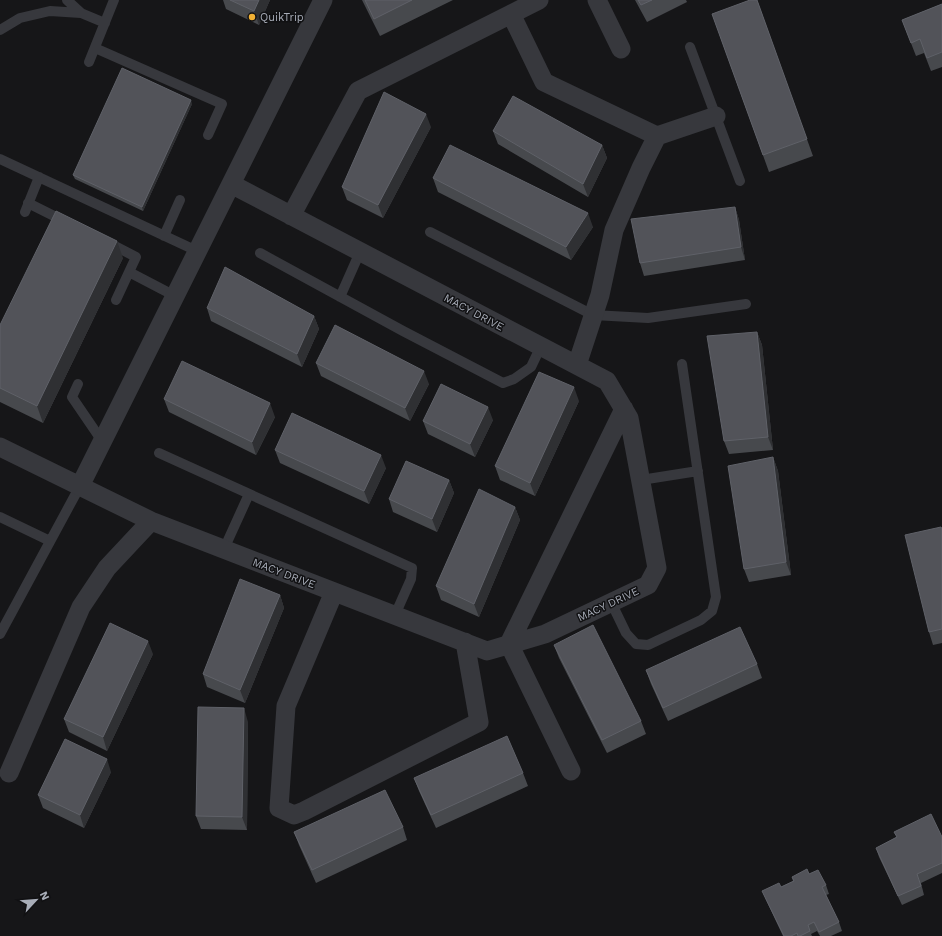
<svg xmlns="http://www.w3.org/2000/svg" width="942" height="936" font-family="'Work Sans',sans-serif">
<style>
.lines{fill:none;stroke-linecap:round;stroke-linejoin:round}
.service{stroke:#37383d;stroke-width:10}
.minor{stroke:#37383d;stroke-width:19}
.wall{fill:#47494d}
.shaded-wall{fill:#2f3033}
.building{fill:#525359;stroke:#5f6168}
.poi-dot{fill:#f2b134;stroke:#111113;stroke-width:1.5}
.labels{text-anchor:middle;stroke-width:3;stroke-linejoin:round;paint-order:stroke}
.poi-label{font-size:11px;fill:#a8adb8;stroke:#111113;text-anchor:start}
.street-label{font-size:11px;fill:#a8adb8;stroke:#111113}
</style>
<rect width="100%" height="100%" fill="#161618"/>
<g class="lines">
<path class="service" d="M67 0 81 13
M0 30 20 18 50 11 81 13 105 23
M690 47 740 181
M95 48 222 104 208 135
M89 62 114 0
M0 159 197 251
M28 203 64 221
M25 212 39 177
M430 232 593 315 648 318 746 304
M164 236 180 200
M109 243 136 257 116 300
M260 253 403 331 503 383 514 379 531 367 541 346
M129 272 175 296
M340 297 360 252
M78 384 72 397 102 441
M159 453 412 568 411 579 395 615
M641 480 698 471
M0 517 50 541
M224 549 249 494
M611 602 626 633 636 644 648 645 701 620 712 611 716 597 682 364
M0 634 80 486"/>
<path class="minor" d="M597 0 621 49
M511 14 544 82 657 136
M291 216 358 91 539 0
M577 365 600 295 614 230 641 168 657 136 716 116
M0 447 151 521 487 651 545 634 648 585 657 568 629 418 607 381 231 184
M80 486 323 0
M334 592 286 706 279 808 294 815 304 811 479 722 465 642
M571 771 509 644 624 409
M9 773 81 607 107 568 151 521"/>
</g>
<path class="wall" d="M223 0H270L259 25 226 9Z
M362 0H453L380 36Z
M635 0H686L687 2 647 22Z
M757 0 813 156 769 172 712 14Z
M942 4V67L931 71 924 53 916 56 902 20Z
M192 104 143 211 75 179 73 175Z
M431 127 383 218 347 200 342 187Z
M493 131 602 145 607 158 588 197 498 144Z
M433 178 593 227 571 260 438 192Z
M735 207 739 220 745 260 644 276 640 263Z
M123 258 43 423 0 402V325Z
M207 308 314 316 319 329 302 367 211 321Z
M757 332 762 345 773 450 729 454 724 441Z
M316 363 429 384 410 421 321 376Z
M164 399 275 417 256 455 169 412Z
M579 401 535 496 500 480 495 466Z
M493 420 475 457 428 434 423 421Z
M275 450 386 468 369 504 280 463Z
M773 457 778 471 791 575 749 582 744 569Z
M449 480 454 493 437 532 393 512 389 499Z
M515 507 520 520 479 617 441 600 436 586Z
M942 529V643L933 645 929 632Z
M280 595 284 608 245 703 207 687 203 674Z
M554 645 641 721 646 734 607 753 559 658Z
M153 654 107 751 69 732 64 719Z
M757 664 762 678 668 721 651 684 646 670Z
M248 722 247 830 201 829 196 816Z
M111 772 84 828 43 808 38 795Z
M523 773 528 786 436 828 419 791 414 778Z
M403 827 407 840 316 883 299 845 294 832Z
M894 832 942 837V873L921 883 924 895 902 905 879 857 876 848 897 837Z
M809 874 826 885 829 894 826 895 839 922 842 931 831 936H820L817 931 811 934 812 936H783L766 900 762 891 781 887 793 881 792 877Z"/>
<path class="shaded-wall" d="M259 0H270L259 25 254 11Z
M191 100 192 104 143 211 142 207Z
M426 114 431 127 383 218 378 205Z
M602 145 607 158 588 197 583 184Z
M735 207 739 220 745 260 741 247Z
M588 213 593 227 571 260 566 247Z
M117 241 123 258 43 423 37 406Z
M314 316 319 329 302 367 297 354Z
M757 332 762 345 773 450 768 437Z
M424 371 429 384 410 421 405 408Z
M574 387 579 401 535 496 530 483Z
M270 403 275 417 256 455 252 442Z
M488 407 493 420 475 457 470 444Z
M381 455 386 468 369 504 364 491Z
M773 457 778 471 791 575 786 562Z
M449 480 454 493 437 532 432 519Z
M515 507 520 520 479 617 474 604Z
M280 595 284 608 245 703 240 690Z
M148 641 153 654 107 751 103 737Z
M244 708 248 722 247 830 242 817Z
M107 759 111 772 84 828 80 815Z"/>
<path class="building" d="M230 0H259L254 11Z
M365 0H412L374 19Z
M638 0H652L641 5Z
M750 0H757L807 139 763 155 712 14Z
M942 4V52L927 58 920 39 911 43 902 20Z
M122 68 191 100 142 207 73 175Z
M384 92 426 114 378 205 342 187Z
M513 96 602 145 583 184 493 131Z
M450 145 588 213 566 247 433 178Z
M735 207 741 247 640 263 631 219Z
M56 211 117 241 37 406 0 388V325Z
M225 267 314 316 297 354 207 308Z
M335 325 424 371 405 408 316 363Z
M757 332 768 437 724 441 707 336Z
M182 361 270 403 252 442 164 399Z
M539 372 574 387 530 483 495 466Z
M441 384 488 407 470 444 423 421Z
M292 413 381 455 364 491 275 450Z
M773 457 786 562 744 569 728 466Z
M406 461 449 480 432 519 389 499Z
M479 489 515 507 474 604 436 586Z
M941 527 942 529V629L929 632 905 535Z
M240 579 280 595 240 690 203 674Z
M110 623 148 641 103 737 64 719Z
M593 625 641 721 602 740 554 645Z
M740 627 757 664 663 708 646 670Z
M198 707 244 708 242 817 196 816Z
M507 736 523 773 431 815 414 778Z
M65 739 107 759 80 815 38 795Z
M385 790 403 827 312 870 294 832Z
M931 814 942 837V863L917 874 921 886 898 896 876 848 897 837 894 832Z
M807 869 809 874 818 870 826 885 822 887 839 922 819 932 814 922 808 925 810 931 800 936H798L797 933 791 936H784L762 891 779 883 781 887 794 881 792 877Z"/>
<circle class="poi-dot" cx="252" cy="17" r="4"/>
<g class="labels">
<g class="poi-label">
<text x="260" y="21">QuikTrip</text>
</g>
<g class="street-label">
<text transform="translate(474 312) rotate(28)" y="4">MACY DRIVE</text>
<text transform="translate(284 573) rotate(21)" y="4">MACY DRIVE</text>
<text transform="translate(608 604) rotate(-25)" y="4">MACY DRIVE</text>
</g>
</g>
<g transform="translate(36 900) rotate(64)" stroke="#111113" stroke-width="3" paint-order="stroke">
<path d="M0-3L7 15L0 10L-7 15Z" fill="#a8adb8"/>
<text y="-6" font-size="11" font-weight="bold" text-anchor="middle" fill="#a8adb8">N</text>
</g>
</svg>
